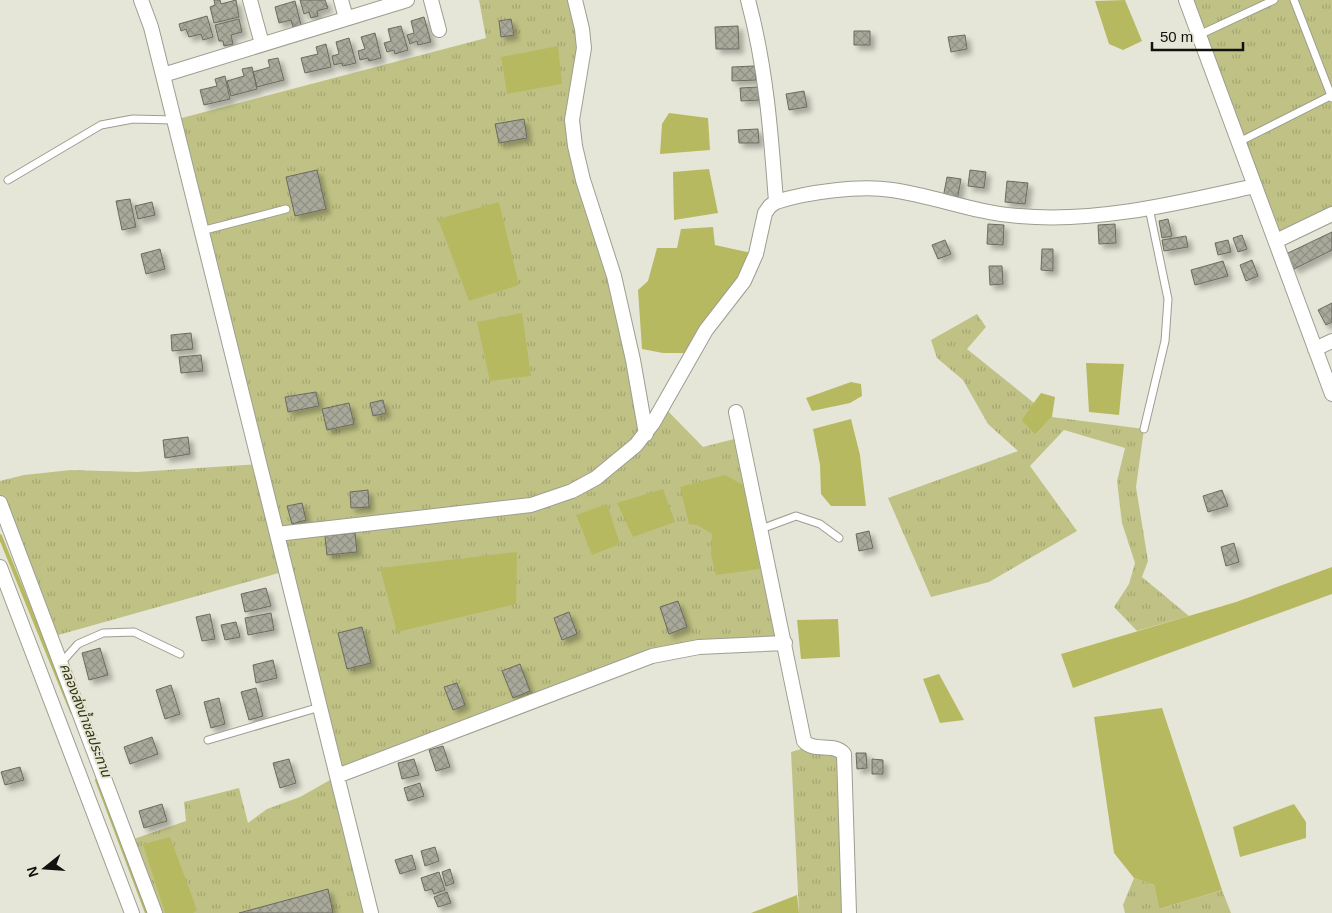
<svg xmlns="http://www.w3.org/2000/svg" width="1332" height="913" font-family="Arial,'Noto Sans Thai',sans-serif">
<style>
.grass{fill:url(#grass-tufts)}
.water{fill:#b7b961}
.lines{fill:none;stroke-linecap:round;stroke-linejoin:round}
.stream{stroke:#b7b961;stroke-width:4}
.building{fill:url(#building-cross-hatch);stroke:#6b6b5e;filter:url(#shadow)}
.service-casing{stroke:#9d9e90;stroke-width:9}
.minor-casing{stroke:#9d9e90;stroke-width:16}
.service{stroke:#fff;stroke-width:7}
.minor{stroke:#fff;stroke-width:14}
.labels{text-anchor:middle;stroke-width:4;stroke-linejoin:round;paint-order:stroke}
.water-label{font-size:14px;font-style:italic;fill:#32320c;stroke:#e5e6d7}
</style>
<defs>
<pattern id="grass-tufts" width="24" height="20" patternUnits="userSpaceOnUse" patternTransform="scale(1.25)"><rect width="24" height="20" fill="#c0c285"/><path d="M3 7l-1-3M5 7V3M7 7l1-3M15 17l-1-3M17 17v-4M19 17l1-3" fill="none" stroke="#a4a672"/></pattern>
<pattern id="building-cross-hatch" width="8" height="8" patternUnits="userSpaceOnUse" patternTransform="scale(1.25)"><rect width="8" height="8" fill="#a8a99b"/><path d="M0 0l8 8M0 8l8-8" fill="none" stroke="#909084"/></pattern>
<filter id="shadow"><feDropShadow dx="4.5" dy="4.5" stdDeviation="2.5" flood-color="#0004"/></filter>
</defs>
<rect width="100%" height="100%" fill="#e5e6d7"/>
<path class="grass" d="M479 0H575L582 29 572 120 646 433 662 405 703 447 742 437 785 643 675 651 338 776 371 913H155L128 841 186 821 184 802 239 788 248 823 267 809 300 797 337 776 286 571 51 637 0 503V481L24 475 71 470 137 472 260 464 174 120 486 38Z
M1186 0H1332V214L1276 241Z
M977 314 986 327 967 349 1034 403 1021 420 1035 435 1052 417 1144 429 1136 487 1148 561 1142 577 1189 616 1137 631 1114 607 1129 584 1135 563 1122 523 1117 481 1125 448 1064 430 1030 466 1077 531 989 582 931 597 888 498 1018 451 988 424 963 380 937 358 931 340Z
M811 746 838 749 849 913H799L791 752Z
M1134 878 1154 885 1159 909 1222 890 1231 913H1125L1123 905Z"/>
<path class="water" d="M1125 0 1142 41 1123 50 1109 44 1095 1Z
M558 46 562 84 507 94 501 57Z
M669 113 708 118 710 150 660 154 662 124Z
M709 169 718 213 674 220 673 172Z
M499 202 519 285 469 301 438 219Z
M713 227 715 245 756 254 691 353H663L642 349 638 290 648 281 657 248H677L681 229Z
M522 313 531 376 490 381 477 322Z
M1086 363 1124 364 1119 415 1089 412Z
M851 382 861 384 862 396 850 403 812 411 806 398Z
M1041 393 1055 397 1052 417 1035 435 1021 420Z
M851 419 860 455 866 506H831L821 494 820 465 813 429Z
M725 475 743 485 760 569 716 575 711 555 712 534 697 525 689 524 680 487Z
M663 489 675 522 633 537 617 503Z
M607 504 620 544 592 555 576 515Z
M517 552 516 604 397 632 380 568Z
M1332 567V594L1073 688 1061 654 1236 602Z
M838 619 840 657 801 659 797 620Z
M939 674 964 720 940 723 923 679Z
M1162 708 1222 890 1159 909 1154 885 1134 878 1114 853 1094 717Z
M1294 804 1306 822V838L1240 857 1233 827Z
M170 837 197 910 193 913H165L143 844Z
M797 895 799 913H751Z"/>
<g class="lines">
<path class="stream" d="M0 536 72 712
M97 780 147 913"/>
</g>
<path class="building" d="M214 0H220L221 4 236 0 239 17 214 23 210 7 215 5Z
M300 0H325L328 8 317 11 318 16 311 18 309 12 304 14Z
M295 1 301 25 293 27 291 20 279 23 275 7Z
M207 16 213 37 203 40 201 34 189 37 186 29 181 31 179 24Z
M424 17 431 42 418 45 417 41 410 44 407 35 414 33 411 21Z
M239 19 242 32 231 35 233 44 224 46 223 41H219L215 25Z
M511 19 514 35 501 37 499 21Z
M401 26 408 50 395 54 394 50 387 52 384 43 391 41 388 29Z
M738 26 739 49H716L715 27Z
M854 31H870V45H854Z
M375 33 381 58 369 61 368 58 360 60 358 51 365 49 361 37Z
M965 35 967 49 951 52 948 37Z
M349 38 356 63 343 66 342 63 334 65 332 56 339 54 336 42Z
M326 44 331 67 305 73 301 58 318 54 316 47Z
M278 58 284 80 257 87 253 72 270 67 268 60Z
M755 66 756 80 732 81V67Z
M252 67 257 89 231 96 227 81 244 76 242 69Z
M225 76 230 99 204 105 200 90 217 86 215 79Z
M758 87 759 100 741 101 740 88Z
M804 91 807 107 789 110 786 94Z
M524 119 527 138 499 143 495 124Z
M758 129 759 143H739L738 130Z
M317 170 326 209 295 216 286 177Z
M970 170 986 172 984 188 968 186Z
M947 177 961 179 957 201 943 198Z
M1007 181 1028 183 1025 204 1005 202Z
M130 199 136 227 122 230 116 201Z
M152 202 155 215 138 219 135 206Z
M1168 219 1172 236 1162 238 1159 221Z
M988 224 1004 225 1003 245 987 244Z
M1115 224 1116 243 1099 244 1098 225Z
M1332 232V250L1294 269 1286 254Z
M1242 235 1247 249 1238 252 1233 238Z
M1186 236 1188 247 1164 251 1162 240Z
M945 240 951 254 938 259 932 245Z
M1228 240 1231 252 1218 255 1215 243Z
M160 249 165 269 146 274 141 254Z
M1042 249H1053V271L1041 270Z
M1252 260 1258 276 1246 281 1240 265Z
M1223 261 1228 276 1195 285 1191 270Z
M989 266H1002L1003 284 990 285Z
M1332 303V322L1326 325 1318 310Z
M191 333 193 349 172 351 171 335Z
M201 355 203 371 181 373 179 357Z
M316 392 319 406 288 412 285 397Z
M383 400 386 413 373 416 370 403Z
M349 403 354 424 327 430 322 409Z
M188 437 190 454 165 458 163 440Z
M368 490 369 507 351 508 350 492Z
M1222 490 1228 506 1208 512 1203 496Z
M302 503 306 520 292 524 287 506Z
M869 531 873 548 859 551 856 534Z
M355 533 357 552 327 555 325 536Z
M1234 543 1239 562 1226 566 1221 547Z
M266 588 271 606 245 612 241 594Z
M678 601 687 627 669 634 660 607Z
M569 612 577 634 562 640 554 618Z
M271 613 274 630 248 635 245 618Z
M210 614 215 639 202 641 196 617Z
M236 622 240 637 225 640 221 625Z
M362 627 371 663 347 669 338 633Z
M100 648 108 675 89 680 82 653Z
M273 660 277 678 256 683 253 665Z
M520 664 530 691 513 698 502 671Z
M457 683 465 705 453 710 444 687Z
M171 685 180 714 165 719 156 690Z
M256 688 263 716 249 720 241 692Z
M219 698 225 724 211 728 204 702Z
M152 737 158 754 130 764 124 747Z
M443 746 450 767 436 771 429 750Z
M856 753H866L867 768 857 769Z
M289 759 296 783 280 788 273 763Z
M414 759 419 775 402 779 398 763Z
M872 759 883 760V774H872Z
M20 767 24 780 5 785 1 772Z
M420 783 424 796 408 801 404 788Z
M162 804 167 821 144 828 139 811Z
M435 847 439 861 425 866 421 851Z
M412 855 416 869 400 874 395 860Z
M450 869 454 883 446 886 442 872Z
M439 872 445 890 434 894 432 889 425 891 421 878Z
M328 889 333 913H239Z
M447 892 451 903 438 907 434 897Z"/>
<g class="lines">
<g class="service-casing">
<path id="service" d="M1294 0 1332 98
M1199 35 1274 0
M1239 142 1332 95
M8 180 101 125 133 119 174 120
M201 231 286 209
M1144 429 1165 341 1168 299 1149 208
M761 529 796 516 820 524 839 538
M61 663 78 644 103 633 134 632 180 654
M208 740 320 707"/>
</g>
<g class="minor-casing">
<path id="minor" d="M141 0 151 27 371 913
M250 0 262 44
M341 0 346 18
M431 0 439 30
M575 0 582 29 584 48 572 120 575 146 583 180 614 276 633 360 646 434
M748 0C766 67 771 133 776 202
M1186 0 1332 394
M163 75 407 0
M1276 241 1332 214
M1315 349 1332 341
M736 412 804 741C814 753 834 742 844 754L849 913
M0 503 155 913
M277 534 531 505 572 491 596 478 636 445 653 423 706 330 744 281 756 254 765 213 770 206 776 202C807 192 860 185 892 190 935 196 975 213 1019 216 1098 223 1178 203 1255 186
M0 567 132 913
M337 776 652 656 699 647 785 643"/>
</g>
<use href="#service" class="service"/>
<use href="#minor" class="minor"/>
</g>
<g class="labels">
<g class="water-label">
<text transform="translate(86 720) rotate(69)" y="5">คลองส่งน้ำชลประทาน</text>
</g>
</g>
<g transform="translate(45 868) rotate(253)" stroke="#e5e6d7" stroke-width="4" paint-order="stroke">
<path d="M0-4L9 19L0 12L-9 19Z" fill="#11120d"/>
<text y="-8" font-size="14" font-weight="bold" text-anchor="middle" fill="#11120d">N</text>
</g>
<path d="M1152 42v8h91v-8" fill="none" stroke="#11120d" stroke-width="2.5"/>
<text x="1160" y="42" font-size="15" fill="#11120d" stroke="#e5e6d7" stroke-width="4" paint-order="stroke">50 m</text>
</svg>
